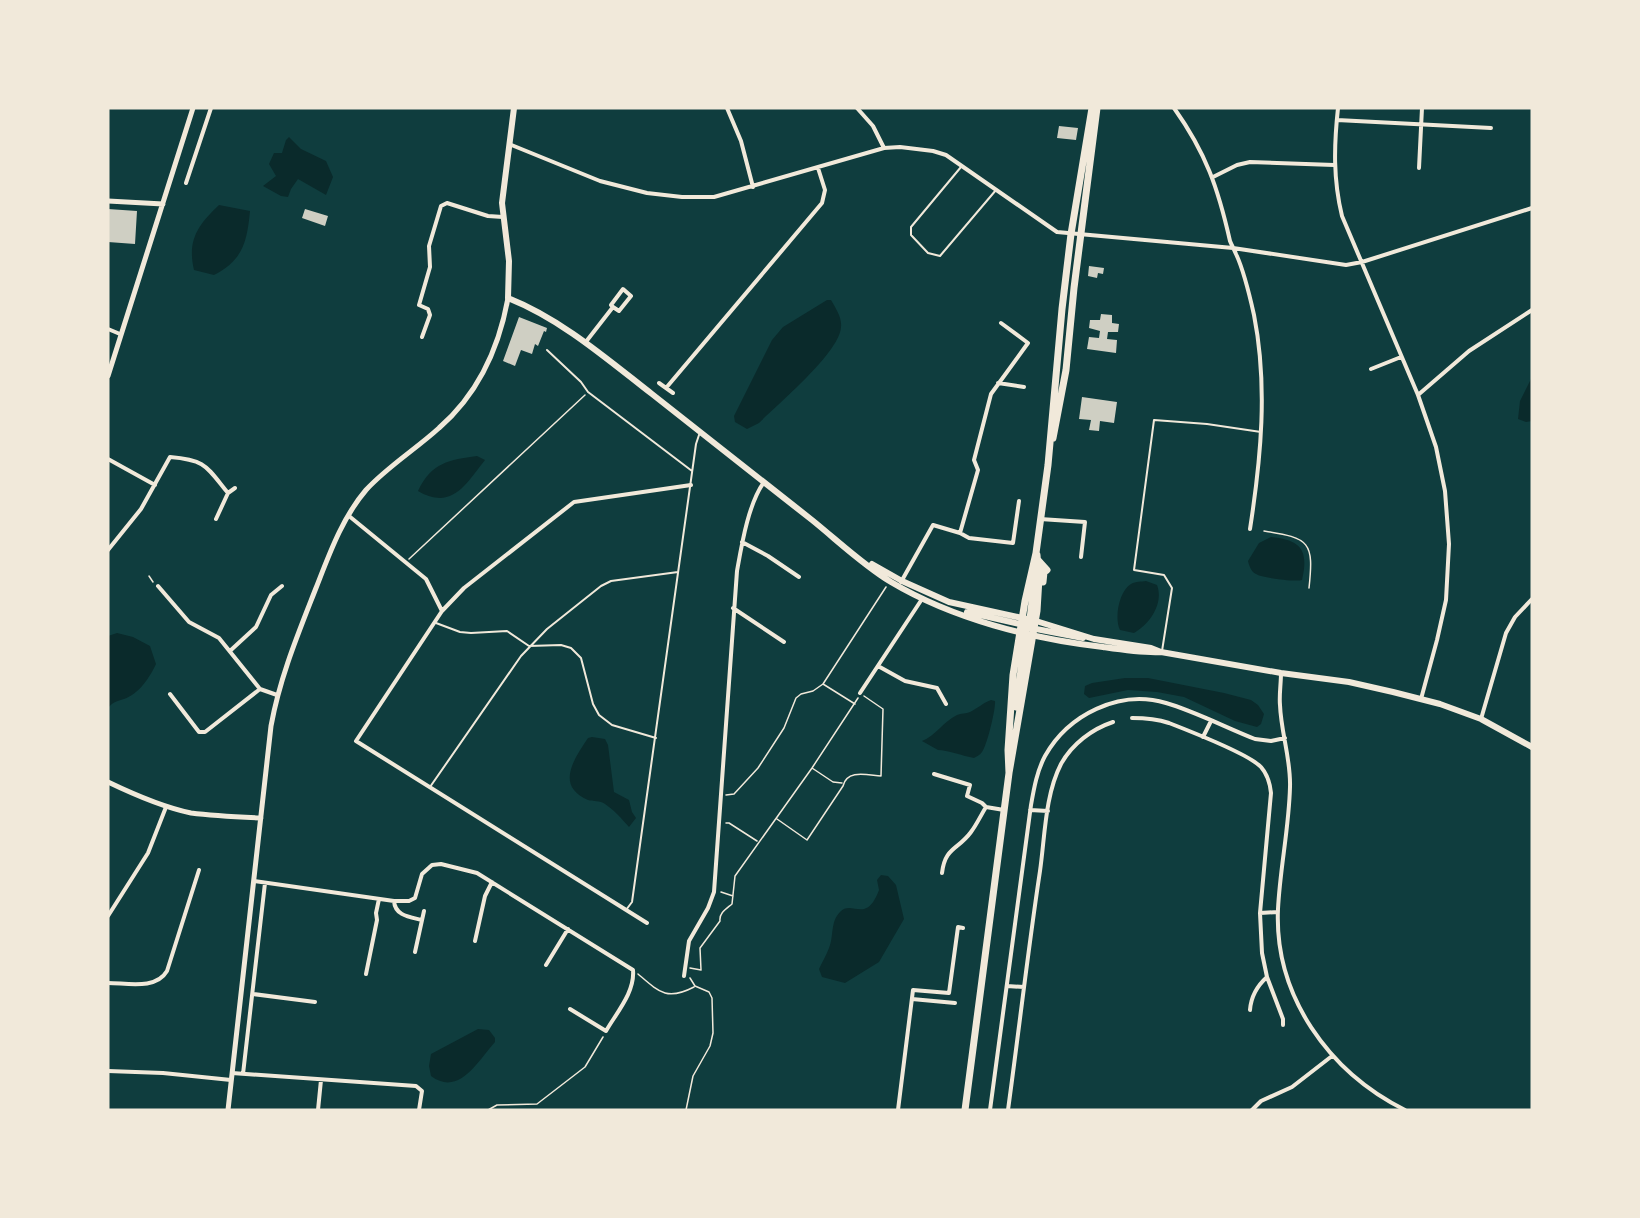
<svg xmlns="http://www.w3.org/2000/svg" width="1640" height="1218" font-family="Arial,sans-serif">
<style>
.water{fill:#0a2a2b}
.building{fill:#cfcfc3}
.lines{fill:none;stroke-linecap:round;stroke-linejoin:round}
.path{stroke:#f1e9da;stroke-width:1.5}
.service{stroke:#f1e9da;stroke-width:2}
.minor{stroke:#f1e9da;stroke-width:4}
.tertiary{stroke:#f1e9da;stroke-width:5}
.secondary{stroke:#f1e9da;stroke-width:6}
.primary{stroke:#f1e9da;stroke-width:7}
</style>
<rect width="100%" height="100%" fill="#0f3d3e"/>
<path class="water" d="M289 137 301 149 326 161 333 177 326 195 298 179 291 189 288 197 281 196 263 186 276 176 269 164 274 153H282L286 140Z
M219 205 250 211C247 242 243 260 214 275L194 270C187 240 198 225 219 205Z
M827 300H831C836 309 842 317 841 327 840 352 778 404 759 423L747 429 735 422 734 416 772 340 783 327Z
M1532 377V421L1526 422 1518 419 1520 401Z
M477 456 485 460C466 484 452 511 418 491 432 462 449 460 477 456Z
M1271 537C1301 540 1309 550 1302 580 1295 582 1262 578 1256 574 1251 572 1249 565 1248 561L1259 543Z
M1146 581 1157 585C1164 603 1150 624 1134 633L1120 630C1114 618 1119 591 1131 584 1136 581 1141 582 1146 581Z
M117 633 133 637 150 646 156 664C150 677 139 694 124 699 117 701 113 702 108 708V636Z
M1125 678H1148L1224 693 1251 700 1258 705 1264 714 1261 724 1257 727 1235 721 1184 697 1157 692 1128 690 1089 698 1084 694 1085 686 1092 683Z
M991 700 995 701C996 708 987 746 982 752 980 755 977 756 974 758 963 756 947 750 938 750L922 741C935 736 944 721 957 715 961 713 966 714 970 712 978 708 983 703 991 700Z
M592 737 605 739 608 745 614 792 629 800 632 812 636 818 629 827C622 819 614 810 605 804 600 800 593 802 588 800 555 786 574 759 588 738Z
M881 875 888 876 896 885 904 919 879 962 845 983 822 977 819 969C822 962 826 956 829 948 834 937 830 922 840 912 852 899 866 925 879 890L877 880Z
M478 1029 489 1030 495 1038V1042C478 1061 459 1097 431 1076L429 1066 431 1054Z"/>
<path class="building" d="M1059 126 1078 128 1076 140 1057 138Z
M108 209 137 211 135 244 108 242Z
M305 209 328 216 325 226 302 218Z
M1089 266 1104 268 1103 274 1098 273 1097 278 1088 276Z
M1101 314 1112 315V323L1119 324 1118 332H1108L1107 339 1117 340 1116 353 1087 349 1089 337 1099 338 1100 331 1089 328 1090 320H1100Z
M519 317 547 328 546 332 544 331 538 346 535 344 532 354 521 350 515 366 503 361Z
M1082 397 1117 402 1114 423 1100 421 1099 431 1089 430 1091 420 1079 419Z"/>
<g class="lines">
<path class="path" d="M1264 531C1310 538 1314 542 1309 588
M409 559 585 395
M149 576 153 582
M823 684 855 704
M812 768 833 782 842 783
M726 795 734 794 758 768 784 728 796 698 801 694 813 691 823 684 886 587
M777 819 807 840 843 786C847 769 867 775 881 776L883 709 864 696
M726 823H729L757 841
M721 892 733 896
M690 968 701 970 700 948 720 921C719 913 726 909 732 904L735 876 812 768 858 698
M638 974C659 992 667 1001 694 987
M488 1110 497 1105 537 1104 585 1067 603 1037
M686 1110 693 1076 710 1046 713 1033 712 998 709 992 695 986 690 978"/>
<path class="service" d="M961 167 911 227V235L928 253 940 256 996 190
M547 350 581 382 588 392 692 471
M436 623 460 632 471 633 507 631 529 646 561 645 571 648 581 658 593 704 599 715 612 725 656 738
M1162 651 1172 588 1164 575 1134 570 1154 420 1207 424 1261 432
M430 787 521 656 547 629 601 586 611 581 678 572
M626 910 632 902 696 444 700 432"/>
<path class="minor" d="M727 108 741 141 753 187
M857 108 873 126 884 148
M1174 108C1206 153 1218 188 1230 241 1232 246 1234 249 1236 254 1244 271 1250 297 1254 315 1268 386 1261 458 1250 529
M1338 108C1334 145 1333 179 1342 216L1418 395 1436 447 1445 491 1449 544 1446 600 1437 640 1421 699
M1337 120 1491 128
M509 144 600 181 647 193 682 197H714L884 148 900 147 933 151 946 155 1057 232 1233 248 1346 265 1362 262 1532 208
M1419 168 1422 108
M1213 177 1237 165 1250 162 1334 165
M186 183 211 108
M108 329 120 334
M422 337 430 315 428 309 419 305 430 267 429 246 441 206 447 203 488 216 503 217
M585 343 613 307 611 305 623 289 631 296 619 311 613 307
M1371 369 1401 357
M659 383 673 393
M998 383 1024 387
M666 388 822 203 825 190 818 168
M1418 395 1469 351 1532 310
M108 459 155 485
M349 516 426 579 442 611
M216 519 228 493 235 488
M1040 519 1085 522 1081 557
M960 533 978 470 974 460 991 394 1028 343 1001 323
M742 542 768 556 799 577
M108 550 141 509 170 457C206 460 206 466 228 493
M901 582 933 525 960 533 969 538 1013 543 1019 501
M158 586 189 622 219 638 260 689 277 695
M733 608 784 642
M231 650 256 627 271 595 282 586
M878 666 905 681 937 688 946 704
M1281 673C1281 684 1279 695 1280 705 1281 733 1291 759 1290 787 1289 828 1280 868 1278 909 1274 996 1329 1072 1405 1110
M860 693 922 599
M170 694 199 732H205L260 689
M1132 718C1145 718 1157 719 1169 723 1187 730 1250 755 1261 767 1268 775 1270 783 1271 793L1260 913 1262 953 1267 977 1283 1019V1025
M1481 719 1506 633 1515 617 1532 599
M1203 737 1211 721
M934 774 970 785 967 796 982 803 986 807 1004 810
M1030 810 1048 811
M942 873C945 847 958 850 971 832 977 824 981 815 986 807
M254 881 394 901H409L415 898 422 874 432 865 441 864 477 873 633 970C635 992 617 1012 606 1031L570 1009
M394 901C395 916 410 917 422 920
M1260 913 1278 912
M108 916 148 853 166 807
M647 923 356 741 442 611 464 588 574 502 691 485
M475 941 485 896 492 882
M415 952 424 911
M546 965 568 929
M366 974 377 920 376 913 379 899
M684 976 689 941 708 908 714 892 737 571C742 543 748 505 764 482
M108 983C127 983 156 990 167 971L199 870
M1007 986 1024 987
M253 994 315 1002
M912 999 955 1003
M1250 1010C1251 996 1257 986 1267 977
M108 1071 163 1073 231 1080
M232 1073 416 1086 422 1091 419 1110
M243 1074 265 883
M318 1110 321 1080
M898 1110 913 990 949 993 958 927 963 928
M990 1110 1031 805C1034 788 1037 771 1045 756 1068 715 1119 689 1166 703 1194 711 1227 728 1255 739L1271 741 1285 738
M1008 1110C1019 1030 1028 950 1040 871 1045 836 1045 795 1061 764 1072 744 1092 729 1113 722
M1252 1110 1261 1101 1292 1087 1332 1056"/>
<path class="tertiary" d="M108 201 163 204
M108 376 193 108
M108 782C135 795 162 807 191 813 214 816 238 817 261 818
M228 1110 271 726C280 677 298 634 316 588 329 555 342 518 366 490 387 467 416 449 439 428 478 394 499 348 508 298"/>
<path class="secondary" d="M514 108 502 203 509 261 508 298C561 319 607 359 652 394 706 436 759 478 812 520 838 541 863 565 891 582 953 619 1032 639 1103 647 1123 650 1142 653 1161 652
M872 564 902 581 949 602 1036 621 1094 639 1151 648 1161 652 1281 673 1349 682 1393 692 1440 704 1481 719 1532 747
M967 612 1024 625
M1031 628 1083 638"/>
<path class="primary" d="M1053 438 1066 370 1074 288 1097 108
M1038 560 1047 570 1044 572 1043 582
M1029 628 1035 576
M1016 707 1026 633V625L1022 618
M1009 773 1008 750 1013 675 1025 601 1036 553 1048 465 1062 309 1071 234 1092 108
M965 1110 1009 773 1037 611 1039 578 1037 555"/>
</g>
<rect width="1640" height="1218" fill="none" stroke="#f1e9da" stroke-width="219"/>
</svg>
